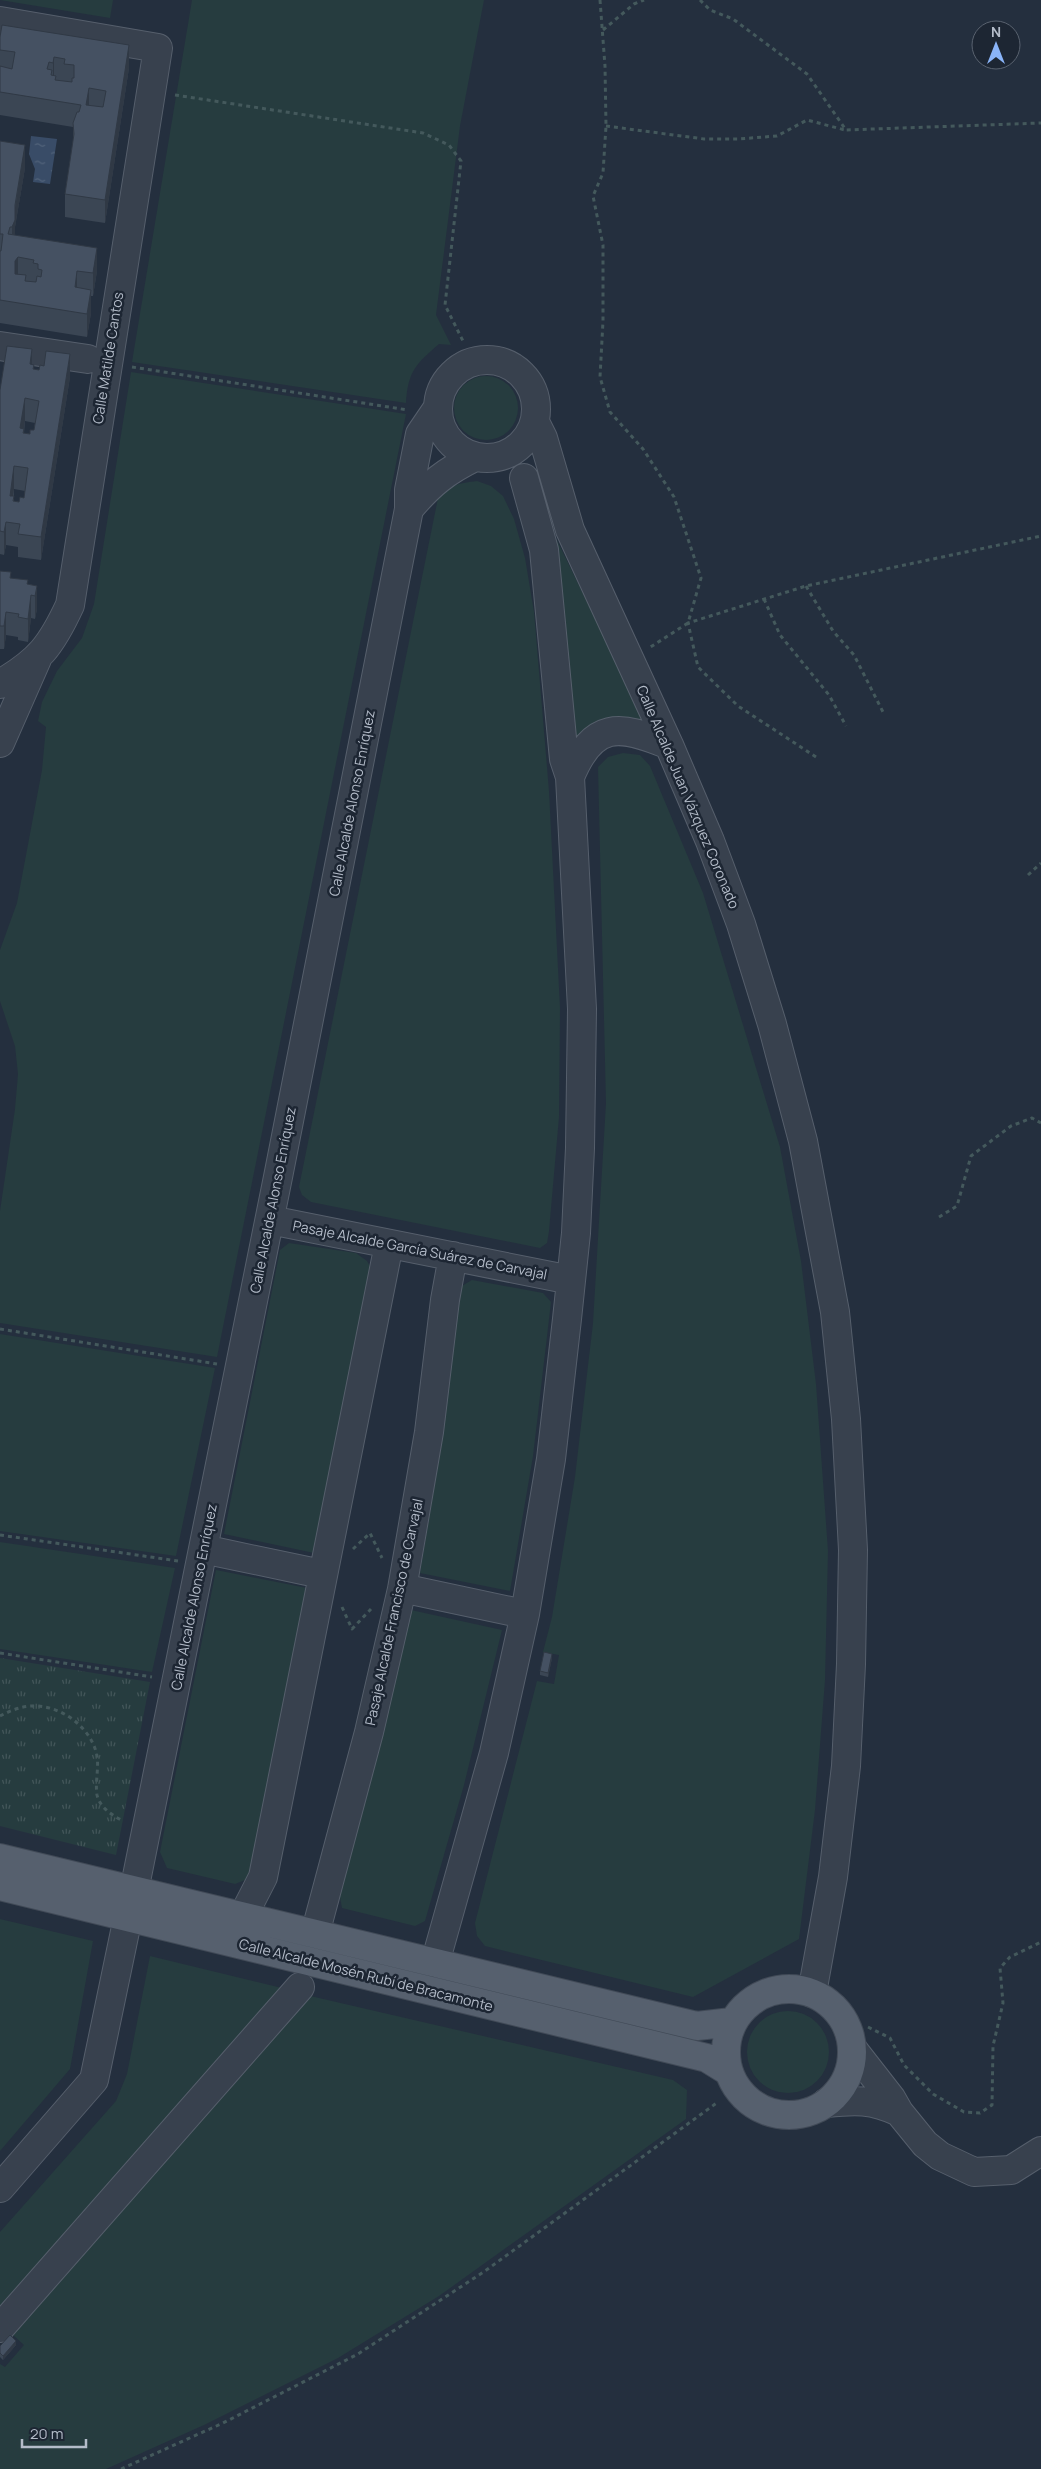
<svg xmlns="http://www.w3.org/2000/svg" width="1041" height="2469" font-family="Manrope,sans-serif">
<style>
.grass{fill:#263c3f}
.park{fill:url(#park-tufts)}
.water{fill:url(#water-ripples)}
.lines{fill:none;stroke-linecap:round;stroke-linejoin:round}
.minor-casing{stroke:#565f6c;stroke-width:30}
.major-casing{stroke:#414a57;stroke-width:30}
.path{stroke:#44595c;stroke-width:3;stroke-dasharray:4 4;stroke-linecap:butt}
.minor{stroke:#38414e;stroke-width:28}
.major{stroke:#56606e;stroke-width:28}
.wall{fill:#3b4654;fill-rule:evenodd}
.shaded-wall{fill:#303945}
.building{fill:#455162;stroke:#303945;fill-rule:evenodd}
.labels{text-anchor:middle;stroke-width:5;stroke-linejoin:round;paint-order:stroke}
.street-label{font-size:14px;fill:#b4bcc9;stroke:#1d2633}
</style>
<defs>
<pattern id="park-tufts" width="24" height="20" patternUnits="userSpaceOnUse" patternTransform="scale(1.25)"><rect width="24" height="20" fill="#263c3f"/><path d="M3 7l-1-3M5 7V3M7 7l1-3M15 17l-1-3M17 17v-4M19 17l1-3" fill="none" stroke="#435659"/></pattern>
<pattern id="water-ripples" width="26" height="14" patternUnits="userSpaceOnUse" patternTransform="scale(1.25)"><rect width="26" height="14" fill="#394c67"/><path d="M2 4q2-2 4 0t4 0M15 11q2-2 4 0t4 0" fill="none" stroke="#53647b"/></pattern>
</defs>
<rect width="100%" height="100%" fill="#242f3e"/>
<path class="grass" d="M0 0H113L110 18Z
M192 0H484L460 126 436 315 451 345 439 344C416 364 408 371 406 403L132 362Z
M131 372 406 414 217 1357 0 1323V1211L15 1109 18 1074 15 1046 0 1001V950L17 903 42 770 46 727 38 721 42 702 57 671 82 638 94 604Z
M454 408a32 32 0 1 1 64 0a32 32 0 1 1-64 0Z
M477 481 491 486 503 496 514 519 525 558 534 612 549 791 560 1008 559 1117 549 1231 547 1243 540 1248 311 1202 302 1195 299 1187 438 498C449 485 460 483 477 481Z
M550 526 648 727 569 759Z
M623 753 640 755 650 766 703 893 780 1147 801 1261 816 1384 828 1551 825 1680 815 1810 799 1939 693 1997 485 1946 477 1936 475 1923 537 1681 554 1684 559 1655 543 1652 552 1617 575 1477 593 1323 606 1103 598 767 608 757Z
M289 1243 356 1253 367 1261 372 1270 314 1553 224 1534 280 1250Z
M472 1280 543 1293 551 1302 533 1456 510 1591 420 1573 441 1446 457 1302 460 1287Z
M0 1334 215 1368 176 1556 0 1531Z
M0 1542 175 1568 152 1672 0 1649Z
M216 1570 307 1588 252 1872 245 1880 235 1884 167 1868 160 1852Z
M411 1610 502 1630 464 1785 425 1921 415 1926 342 1908 339 1892Z
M0 1919 93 1941 70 2069 0 2151Z
M150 1956 282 1988 0 2310V2232L116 2101 127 2074Z
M306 1995 673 2080 687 2090 686 2119 439 2296 338 2358 204 2425 106 2469H0V2364L5 2367 24 2345 12 2334Z
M747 2052a41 41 0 1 1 82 0a41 41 0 1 1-82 0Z"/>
<path class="park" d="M0 1658 150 1682 116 1855 0 1826Z"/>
<path class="water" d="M31 136 57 139 50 184 33 182 35 169 29 154Z"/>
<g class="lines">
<g class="minor-casing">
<path id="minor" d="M0 21 158 48 70 605C51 646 39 661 0 684
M0 346 88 359
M438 409a49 49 0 1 1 98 0a49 49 0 1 1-98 0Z
M535 422 543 438 570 530 669 745 710 841 741 924 772 1024 803 1141 835 1312 846 1419 853 1550 851 1664 846 1766 833 1877 812 1993
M409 509C430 484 446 471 475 457
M0 743 37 659
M570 777C593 721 619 724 669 745
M270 1220 571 1280
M217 1552 312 1572
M411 1590 510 1611
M134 1891 278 1177 409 509V490L420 434 437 409
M243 1916 263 1877 389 1244
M315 1934 369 1732 402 1589 429 1432 445 1300 453 1256
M435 1963 494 1753 525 1614 551 1459 567 1319 576 1233 580 1148 582 1009 570 777 564 759 544 550 524 478
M852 2048 891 2098 899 2112 925 2144 940 2156 974 2172 1011 2170 1041 2151
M826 2103C855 2100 872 2099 899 2112
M0 2188 94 2080 128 1917
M0 2328 300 1987"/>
</g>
<g class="major-casing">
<path id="major" d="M0 1858 697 2026 732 2022
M0 1886 707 2058 728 2071
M726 2052a63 63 0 1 1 126 0a63 63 0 1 1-126 0Z"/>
</g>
<path class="path" d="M600 0 605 66 606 126 603 173 593 196 603 245V321L600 377 610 412 643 449 674 497 701 578 688 623 649 648
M700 0 710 10 733 19 807 74 846 130 1041 123
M603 30 634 4 644 0
M175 95 423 133 449 145 461 161 445 305 464 343
M606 126 704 139H738L777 136 807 120 845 130
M132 367 408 410
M806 586 833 631 854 655 883 712
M764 599 780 635 829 695 846 726
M816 757 738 706 698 667 688 623 806 586 1041 536
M1028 875 1041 863
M939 1217 957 1206 971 1156 1011 1126 1032 1118 1041 1123
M0 1329 217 1364
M0 1535 178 1561
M353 1549 370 1533 382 1558
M342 1607 352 1629 371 1609
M0 1653 152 1677
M0 1716C10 1711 21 1706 33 1706 61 1705 92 1728 97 1756 99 1769 95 1782 97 1795 100 1808 112 1815 123 1821
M868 2027 890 2038 904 2065 933 2094 964 2112 980 2113 992 2105 993 2046 1003 2003 1000 1968 1010 1957 1041 1942
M121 2469 223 2423 358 2354 485 2271 718 2102"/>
<use href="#minor" class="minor"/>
<use href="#major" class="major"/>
</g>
<path class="wall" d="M0 37 129 68 105 223 65 217V194L73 142V127L0 115Z
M0 141 25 168 15 227V235L97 271 93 296H91V313L87 337 0 323Z
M32 365 34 369 70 377 41 560 18 557V547L6 545 4 555 0 554V390ZM25 421 35 423 34 430 30 434 24 433ZM14 489 25 491 24 498 19 502 14 501Z
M0 571 11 578 28 584 37 586V609L35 619 31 618 28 642 18 640V637L6 635 4 649H0Z
M552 1658 548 1677 540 1675V1671Z
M16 2345 3 2360 0 2357V2346Z"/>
<path class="shaded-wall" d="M129 45V68L105 223V200Z
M54 57V80L53 85V63Z
M89 88V111L86 105Z
M25 145V168L15 227V243L12 250V227Z
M97 248V271L93 296V273Z
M18 257V280L15 297V261Z
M77 271V294L75 287Z
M91 290V313L87 337V314Z
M32 349V372L30 364Z
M70 354V377L41 560V537Z
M25 398V421L20 451V428Z
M14 466V489L10 518V496Z
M6 522V545L4 555V532Z
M37 586V609L35 619V596Z
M31 595V618L28 642V619Z
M6 612V635L4 649V626Z
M552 1654V1658L548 1677V1673Z
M16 2341V2345L3 2360V2356Z"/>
<path class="building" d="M2 25 129 45 105 200 65 194 74 134 73 123 77 112H79L81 105 0 92V66L12 69 15 52 0 50V37ZM54 57 65 59 64 64 74 65V78H72V82L55 80 56 76 51 75 52 70 47 69 49 62 53 63ZM89 88 106 91 103 107 86 105Z
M0 141 25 145 15 205V220L12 227H10L8 234 97 248 93 273 77 271 75 287 91 290 87 314 0 300V251H1L3 234H0ZM18 257 34 260 33 263 38 264V269L42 270 41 277 37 276 36 282 25 281 26 275 15 274V261Z
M7 346 32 349 30 364 34 365 33 369 39 370 40 365 44 366 46 351 70 354 41 537 18 534 20 524 6 522 4 532 0 531V390ZM25 398 39 401 34 430H30V434L23 433 24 429 20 428ZM14 466 28 468 24 498 20 497 19 502 13 501 14 496H10Z
M0 571 11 572 10 578 28 580 27 584 37 586 35 596 31 595 28 619 18 617 19 614 6 612 4 626H0Z
M544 1652 552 1654 548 1673 540 1671Z
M10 2335 16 2341 3 2356 0 2353V2346Z"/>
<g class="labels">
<g class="street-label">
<text transform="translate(108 358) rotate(-81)" y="5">Calle Matilde Cantos</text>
<text transform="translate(688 797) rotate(67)" y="5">Calle Alcalde Juan Vázquez Coronado</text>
<text transform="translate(352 803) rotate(-79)" y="5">Calle Alcalde Alonso Enríquez</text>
<text transform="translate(273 1200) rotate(-79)" y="5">Calle Alcalde Alonso Enríquez</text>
<text transform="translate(420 1250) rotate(11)" y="5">Pasaje Alcalde García Suárez de Carvajal</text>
<text transform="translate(194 1597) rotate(-79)" y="5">Calle Alcalde Alonso Enríquez</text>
<text transform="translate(394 1612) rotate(-78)" y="5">Pasaje Alcalde Francisco de Carvajal</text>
<text transform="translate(366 1975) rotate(14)" y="5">Calle Alcalde Mosén Rubí de Bracamonte</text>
</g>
</g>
<g transform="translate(996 45)"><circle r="24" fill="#1d2633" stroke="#59626f"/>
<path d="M0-4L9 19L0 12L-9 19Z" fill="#8ab4f8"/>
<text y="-8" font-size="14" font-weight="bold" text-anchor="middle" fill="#b4bcc9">N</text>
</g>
<path d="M22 2439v8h64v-8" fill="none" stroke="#b4bcc9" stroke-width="2.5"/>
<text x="30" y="2439" font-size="15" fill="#b4bcc9" stroke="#1d2633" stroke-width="4" paint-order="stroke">20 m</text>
</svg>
